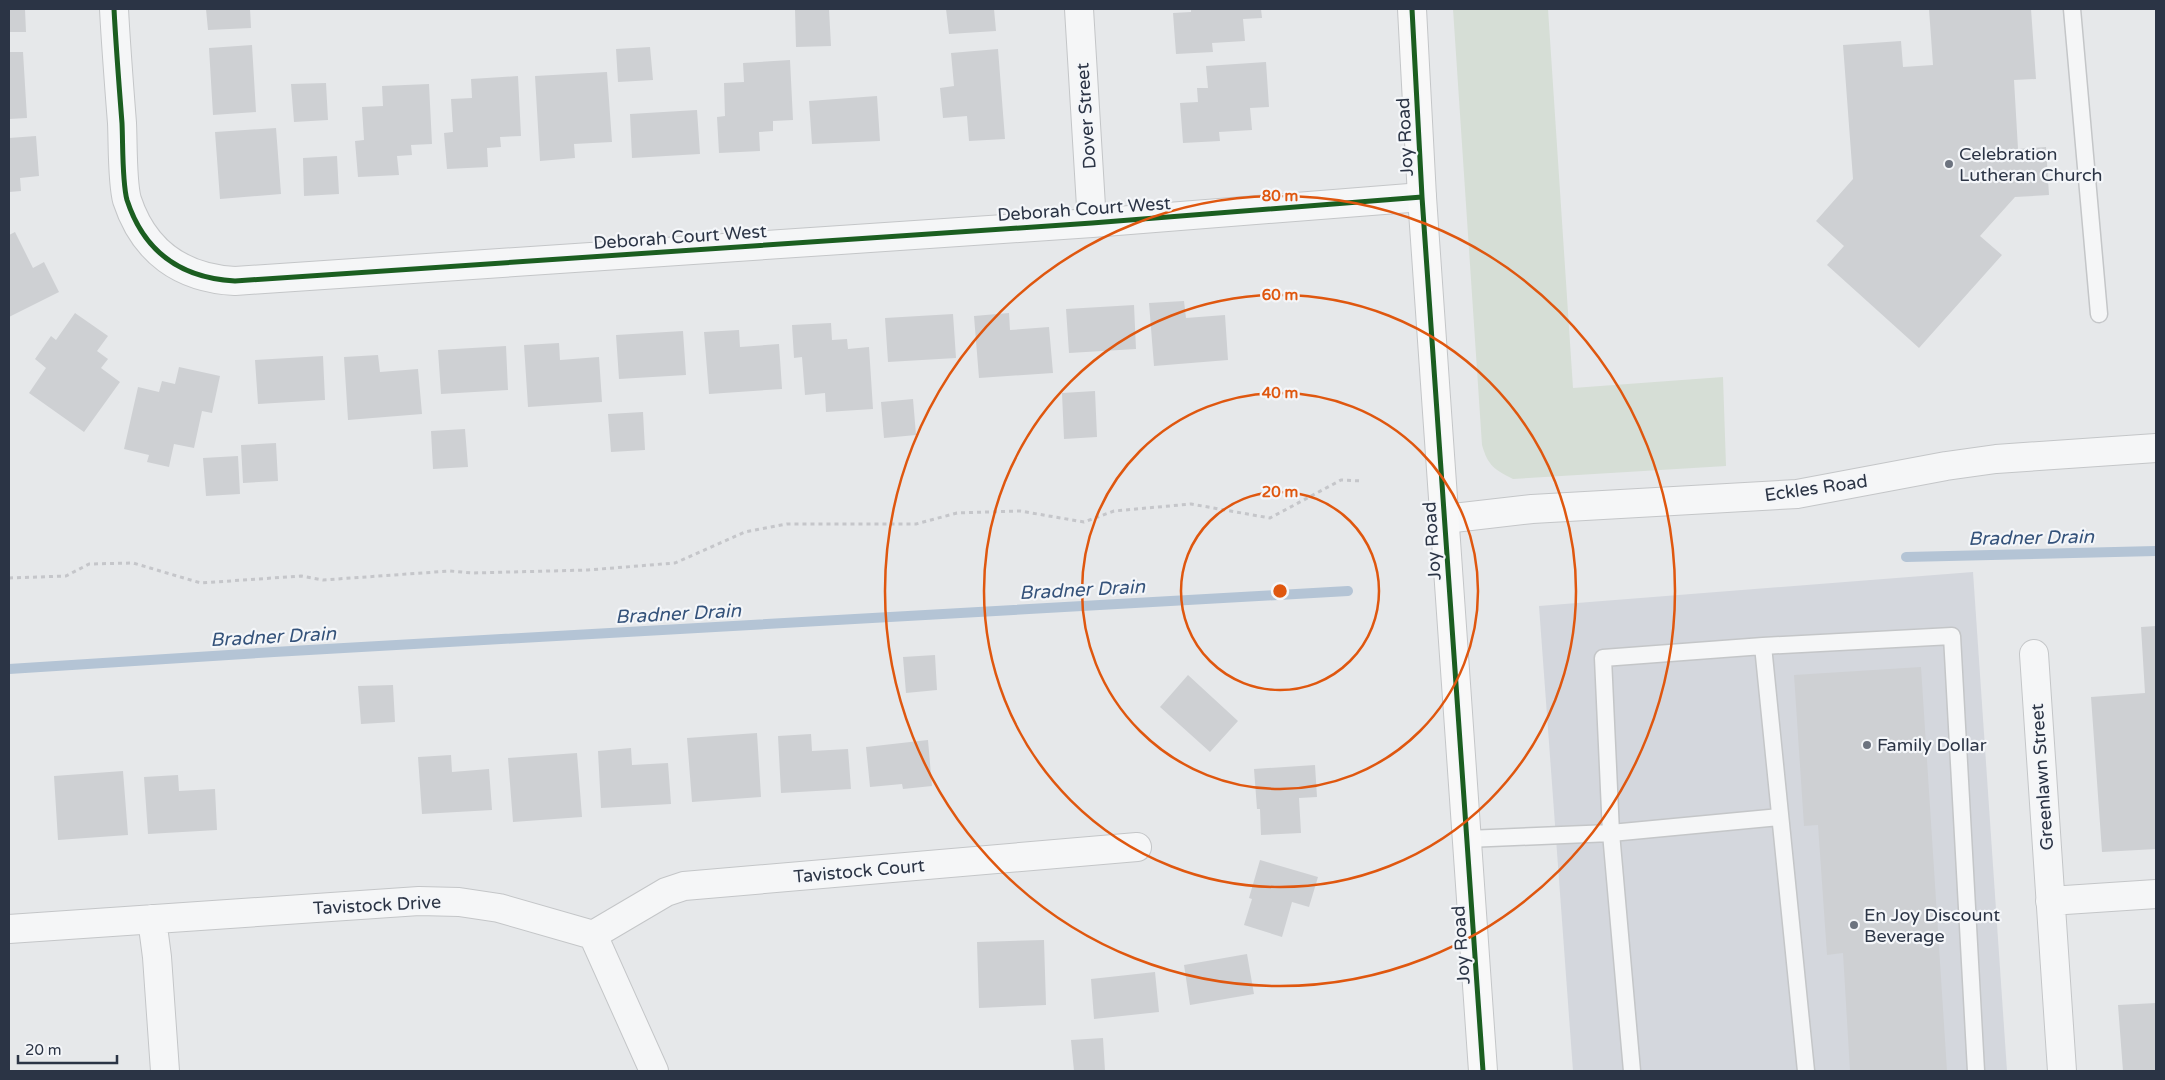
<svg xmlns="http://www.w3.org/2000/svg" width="2165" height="1080" font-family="'Varela Round',sans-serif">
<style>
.built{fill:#d4d7dd}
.green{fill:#d6ded6}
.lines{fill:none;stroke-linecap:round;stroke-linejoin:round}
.stream{stroke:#b4c4d5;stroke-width:10}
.building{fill:#ced0d3}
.lane-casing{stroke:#c4c6c8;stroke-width:19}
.street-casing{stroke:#c4c6c8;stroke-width:30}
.secondary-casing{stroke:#c4c6c8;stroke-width:30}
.path{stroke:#c5c6ca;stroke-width:3;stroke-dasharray:4 4;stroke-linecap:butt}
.lane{stroke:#f5f6f7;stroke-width:16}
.street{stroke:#f5f6f7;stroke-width:28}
.secondary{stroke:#f8f8f8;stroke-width:28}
.cycleway-casing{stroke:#f4f6f9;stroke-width:8}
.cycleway{stroke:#1b5e20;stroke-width:5}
.ring{fill:none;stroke:#df570f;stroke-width:2.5}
.poi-dot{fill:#6c737f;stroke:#f4f6f9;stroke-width:2}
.labels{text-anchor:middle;stroke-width:4.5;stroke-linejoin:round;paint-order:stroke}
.street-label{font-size:18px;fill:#2b3445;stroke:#f4f6f9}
.poi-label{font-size:18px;fill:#2b3445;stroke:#f4f6f9;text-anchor:start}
.water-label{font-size:19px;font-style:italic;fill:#34527a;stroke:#f4f6f9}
.centre{fill:#df570f;stroke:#f4f6f9;stroke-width:2.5}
.ring-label{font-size:15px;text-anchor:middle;font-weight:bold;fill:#df570f;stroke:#f4f6f9;stroke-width:4.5;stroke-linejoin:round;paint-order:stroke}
</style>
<rect width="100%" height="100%" fill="#e6e8ea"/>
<path class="built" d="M1973 572 2007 1071H1573L1539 606Z"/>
<path class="green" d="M1453 9H1548L1573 388 1723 377 1726 466 1513 479C1495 470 1488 466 1482 445Z"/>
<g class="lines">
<path class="stream" d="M1906 557 2156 551
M9 669 274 652 1348 591"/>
</g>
<path class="building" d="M9 9H25L26 32H9Z
M206 9H250L251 28 208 30Z
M795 9H829L831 46 796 47Z
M946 9H994L996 31 949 34Z
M1191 9H1261L1262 18 1243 19 1245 41 1212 43 1213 52 1176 54 1173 13 1191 12Z
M1929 9H2031L2036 79 2014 80 2018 149 2046 147 2049 195 2015 197 1980 236 2002 255 1919 348 1827 265 1844 246 1816 221 1853 179 1843 45 1901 41 1903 67 1933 65Z
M252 45 256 112 213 115 209 48Z
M650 47 653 80 618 82 616 49Z
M998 49 1005 139 969 141 967 116 943 118 940 88 954 86 951 53Z
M9 52H23L27 118 9 119Z
M790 60 793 120 773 121V131L759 132 760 151 719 153 717 117 725 116 724 83 744 82 743 63Z
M1266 62 1269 107 1250 108 1252 130 1219 132 1220 141 1183 143 1180 103 1198 102 1197 88H1208L1206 66Z
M607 72 612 142 574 144 575 158 540 161 535 76Z
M518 76 521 136 500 137 501 147 487 148 488 167 447 169 444 133 453 132 451 99 472 98 471 79Z
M326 83 328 120 294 122 291 84Z
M429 84 432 144 411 145 412 155 397 156 399 175 358 177 355 141 364 140 362 107 383 106 382 86Z
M877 96 880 141 812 144 809 101Z
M697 110 700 154 632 158 630 114Z
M276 128 281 194 220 199 215 132Z
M36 136 39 176 20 178 21 191 9 192V138Z
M337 156 339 194 304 196 303 158Z
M15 232 33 268 44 262 59 292 9 317V235Z
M1184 301 1186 318 1225 315 1228 360 1154 366 1149 303Z
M1134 305 1136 349 1069 353 1066 309Z
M75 313 108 336 97 351 108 359 101 368 120 382 84 432 29 393 46 368 35 359 51 336 56 340Z
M1009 313 1010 330 1049 327 1053 373 979 378 974 316Z
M953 314 956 358 888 362 885 318Z
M831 323 832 340 847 339 848 349 869 347 873 409 826 412 825 393 805 395 802 357 794 358 792 325Z
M739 330 740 347 779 344 782 389 709 394 704 332Z
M683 331 686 375 619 379 616 335Z
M559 343 560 360 599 357 602 402 528 407 524 345Z
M506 346 508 390 441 394 438 350Z
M378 355 380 372 418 369 422 414 348 420 344 357Z
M323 356 325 400 258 404 255 360Z
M179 367 220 376 212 413 202 411 194 448 174 444 169 467 147 462 149 455 124 449 138 387 159 392 162 381 175 384Z
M1095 391 1097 437 1064 439 1062 393Z
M913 399 916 435 884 438 881 402Z
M643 412 645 450 611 452 608 414Z
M465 429 468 467 433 469 431 431Z
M276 443 278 481 243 483 241 445Z
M238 456 240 494 206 496 203 458Z
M2156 626V849L2102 852 2091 697 2145 693 2141 627Z
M935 655 937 690 906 693 903 657Z
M1921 667 1947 1071H1850L1843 953 1827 955 1818 825 1804 826 1794 675Z
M1188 675 1238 721 1210 752 1160 707Z
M393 685 395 722 361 724 358 686Z
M757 733 761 797 692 802 687 738Z
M811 734 812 751 848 749 851 789 781 793 778 736Z
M928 740 932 786 903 789 902 784 870 787 866 747Z
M631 748 632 765 668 763 671 804 601 808 598 751Z
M577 753 582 817 513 822 508 758Z
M451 755 452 772 489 769 492 810 422 814 418 757Z
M1315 765 1317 797 1299 798 1301 833 1261 835 1260 809H1257L1254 769Z
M123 771 128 835 58 840 54 776Z
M178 775 179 791 215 789 217 830 148 834 144 777Z
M1260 860 1318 877 1309 907 1292 902 1282 937 1244 925 1252 899 1249 898Z
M1044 940 1046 1005 979 1008 977 942Z
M1247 954 1254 994 1190 1005 1184 965Z
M1155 972 1159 1012 1094 1019 1091 979Z
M2156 1003V1071H2123L2118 1005Z
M1103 1038 1105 1071H1074L1071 1040Z"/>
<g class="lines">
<g class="lane-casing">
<path id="lane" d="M2072 9 2099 314
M1763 646 1952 636 1976 1071
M1467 839 1611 833 1603 658 1763 646 1806 1071
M1632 1071 1611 833 1780 817"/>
</g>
<g class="street-casing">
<path id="street" d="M114 9C116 47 119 85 122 123 123 143 122 182 127 200 144 252 181 278 235 281L1092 223 1422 197
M1079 9 1092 223
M1445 519 1532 509 1797 494 1946 466 1996 459 2156 448
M2034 654 2062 1071
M2050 901 2156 894
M152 919 157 957 165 1071
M9 929 419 901 459 902 499 908 593 935
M593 935 666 892 684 886 1137 847
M593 935 654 1071"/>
</g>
<g class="secondary-casing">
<path id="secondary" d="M1412 9 1422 197 1483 1071"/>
</g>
<path class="path" d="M9 578 66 576 89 564 133 563 201 583 301 576 323 580 450 571 472 573 588 570 675 563 745 532 787 524H916L957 513 1020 511 1084 522 1114 511 1191 504 1270 518 1341 480 1362 481"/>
<use href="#lane" class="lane"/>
<use href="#street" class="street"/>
<use href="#secondary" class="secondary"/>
<g class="cycleway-casing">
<path id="cycleway" d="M114 9C116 47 119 85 122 123 123 143 122 182 127 200 144 252 181 278 235 281L1092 223 1422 197
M1412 9 1422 197 1483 1071"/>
</g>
<use href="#cycleway" class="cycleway"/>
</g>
<g class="ring">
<circle cx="1280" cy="591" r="99"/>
<circle cx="1280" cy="591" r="198"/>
<circle cx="1280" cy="591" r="296"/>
<circle cx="1280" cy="591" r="395"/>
</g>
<g class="poi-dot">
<circle cx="1949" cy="164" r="5"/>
<circle cx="1867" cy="745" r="5"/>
<circle cx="1854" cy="925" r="5"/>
</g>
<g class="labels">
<g class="street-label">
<text transform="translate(1086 116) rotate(-94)" y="6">Dover Street</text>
<text transform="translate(1405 137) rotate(-93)" y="6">Joy Road</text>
<text transform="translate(1084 209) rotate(-4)" y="6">Deborah Court West</text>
<text transform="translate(680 237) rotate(-4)" y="6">Deborah Court West</text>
<text transform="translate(1816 488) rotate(-8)" y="6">Eckles Road</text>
<text transform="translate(1432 541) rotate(-94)" y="6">Joy Road</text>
<text transform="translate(2042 777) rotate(-94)" y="6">Greenlawn Street</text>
<text transform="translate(859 871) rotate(-5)" y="6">Tavistock Court</text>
<text transform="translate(377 905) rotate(-3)" y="6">Tavistock Drive</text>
<text transform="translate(1461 945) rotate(-94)" y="6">Joy Road</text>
</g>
<g class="poi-label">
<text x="1959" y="160">Celebration<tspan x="1959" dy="21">Lutheran Church</tspan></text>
<text x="1877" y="751">Family Dollar</text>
<text x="1864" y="921">En Joy Discount<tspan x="1864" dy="21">Beverage</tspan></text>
</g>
<g class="water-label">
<text transform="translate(2031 537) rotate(-1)" y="7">Bradner Drain</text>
<text transform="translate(1082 589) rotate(-3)" y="7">Bradner Drain</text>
<text transform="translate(678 613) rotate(-3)" y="7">Bradner Drain</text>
<text transform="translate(273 636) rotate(-3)" y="7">Bradner Drain</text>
</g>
</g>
<circle cx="1280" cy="591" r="8" class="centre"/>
<g class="ring-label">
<text x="1280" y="201">80 m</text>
<text x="1280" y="300">60 m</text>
<text x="1280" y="398">40 m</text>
<text x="1280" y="497">20 m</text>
</g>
<rect width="2165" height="1080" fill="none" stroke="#2b3445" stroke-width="20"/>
<path d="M18 1055v8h99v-8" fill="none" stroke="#2b3445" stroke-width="2.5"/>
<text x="25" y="1055" font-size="15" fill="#2b3445" stroke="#f4f6f9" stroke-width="4" paint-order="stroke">20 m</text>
</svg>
